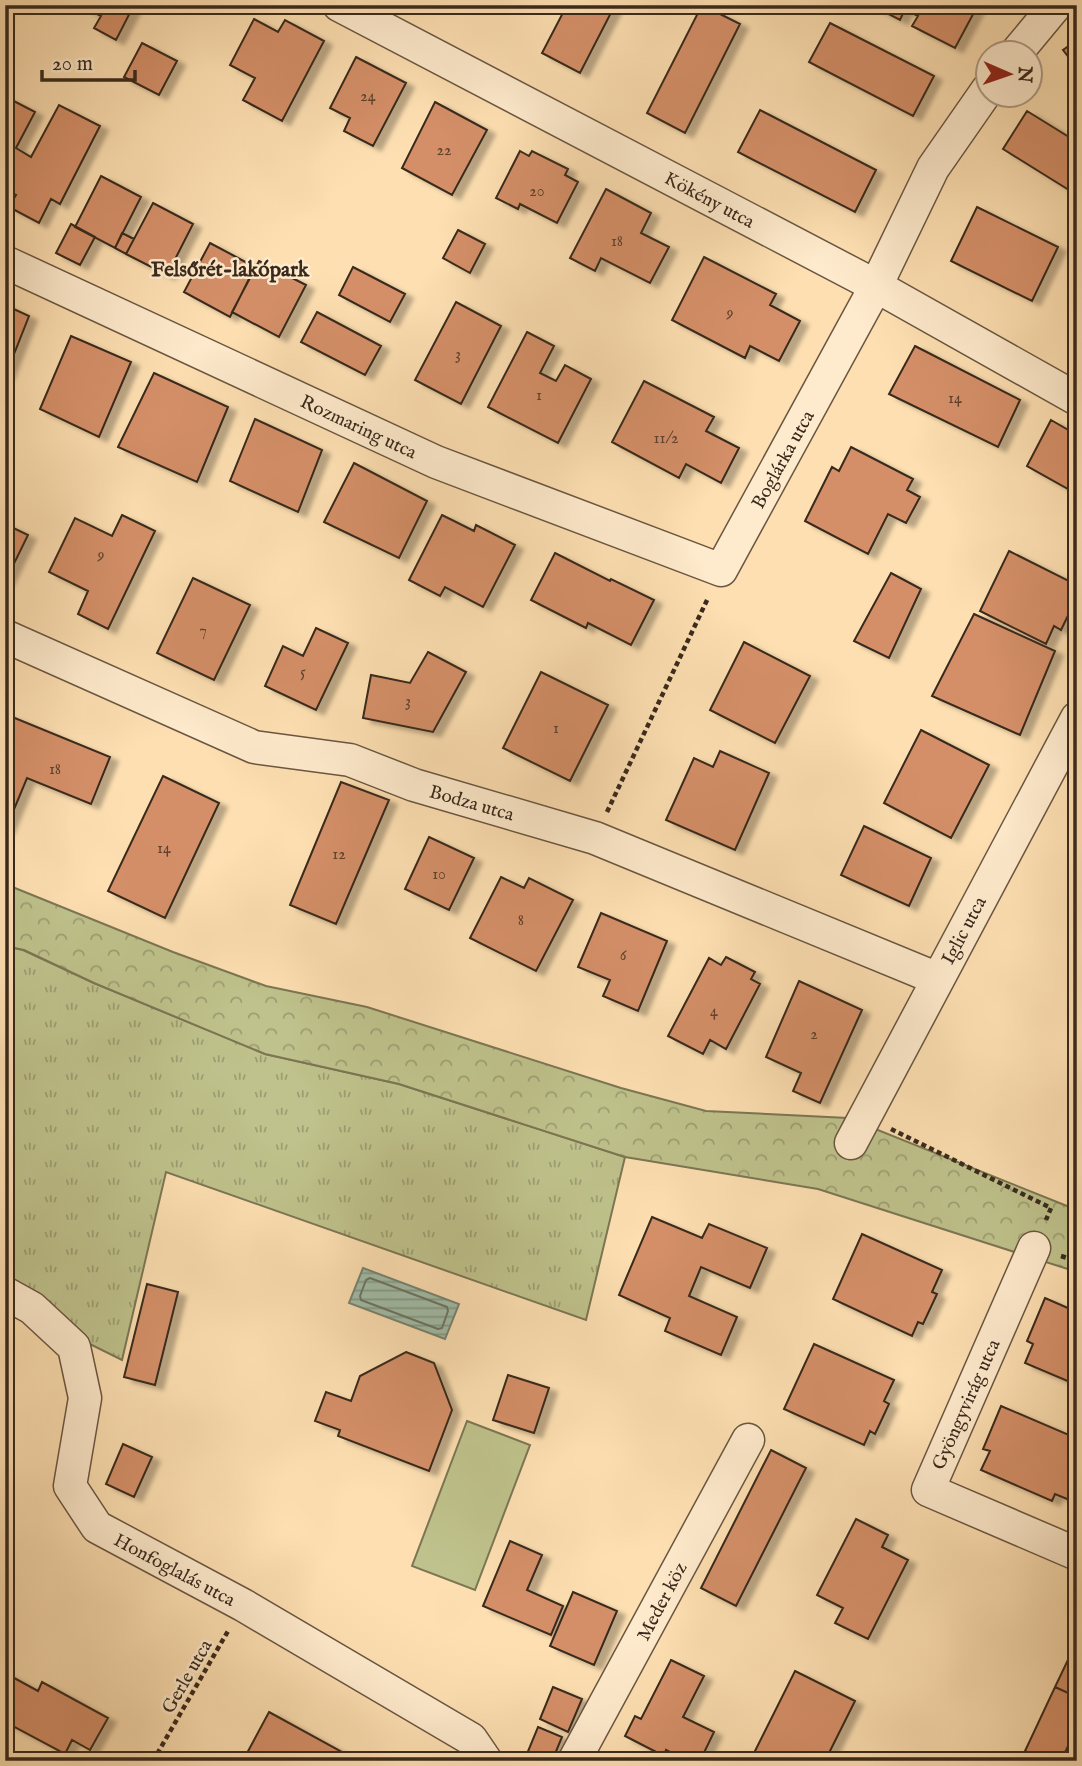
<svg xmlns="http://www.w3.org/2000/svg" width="1082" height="1766" font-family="'IM FELL English',serif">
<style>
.grass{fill:url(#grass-tufts);stroke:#7c7654;stroke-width:2}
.forest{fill:url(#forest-crowns);stroke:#7c7654;stroke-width:2}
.pitch{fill:#bfc28c;stroke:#7c7654;stroke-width:2}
.water{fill:url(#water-rules);stroke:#778270;stroke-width:2}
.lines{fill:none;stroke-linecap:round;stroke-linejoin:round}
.shore{stroke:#6c7362;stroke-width:2}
.building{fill:#d48f67;stroke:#39291c;stroke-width:2;filter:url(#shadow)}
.minor-casing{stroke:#6a5641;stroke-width:35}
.path{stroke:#39291c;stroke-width:4.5;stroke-dasharray:5 3.5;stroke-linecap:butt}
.minor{stroke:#feeacc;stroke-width:32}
.labels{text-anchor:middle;stroke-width:5;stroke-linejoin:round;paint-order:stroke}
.number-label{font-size:16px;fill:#60422f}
.street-label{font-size:19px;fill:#39291c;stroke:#feeacc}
.neighbourhood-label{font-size:21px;font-weight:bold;fill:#39291c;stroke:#feeacc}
</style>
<defs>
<pattern id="grass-tufts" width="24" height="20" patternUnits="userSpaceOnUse" patternTransform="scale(1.75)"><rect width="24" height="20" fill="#bfc28c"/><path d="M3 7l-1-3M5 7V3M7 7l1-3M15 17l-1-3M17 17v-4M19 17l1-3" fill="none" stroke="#9c9e72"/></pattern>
<pattern id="forest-crowns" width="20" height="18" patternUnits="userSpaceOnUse" patternTransform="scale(1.75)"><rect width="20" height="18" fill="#bfc28c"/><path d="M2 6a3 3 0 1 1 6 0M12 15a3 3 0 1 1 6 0" fill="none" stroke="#9c9e72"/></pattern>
<pattern id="water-rules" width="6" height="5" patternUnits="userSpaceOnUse" patternTransform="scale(1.75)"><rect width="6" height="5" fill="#a0bda8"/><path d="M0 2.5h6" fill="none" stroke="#839a88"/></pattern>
<filter id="shadow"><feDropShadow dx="8" dy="4.5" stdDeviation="2" flood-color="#0004"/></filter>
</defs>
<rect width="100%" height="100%" fill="#fddfb1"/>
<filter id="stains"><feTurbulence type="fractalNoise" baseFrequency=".00286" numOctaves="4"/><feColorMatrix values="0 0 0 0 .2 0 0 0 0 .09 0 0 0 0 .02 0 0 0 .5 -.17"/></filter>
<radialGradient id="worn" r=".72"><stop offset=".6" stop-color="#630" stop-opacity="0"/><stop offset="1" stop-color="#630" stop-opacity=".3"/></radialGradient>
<path class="grass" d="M5 946 23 950 94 983 265 1054 399 1084 625 1157 586 1320 166 1172 122 1360 5 1302Z"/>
<path class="forest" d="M5 884 173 952 266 986 367 1007 621 1088 706 1111 848 1118 1077 1210V1272L818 1189 625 1157 399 1084 265 1054 94 983 24 950 5 946Z"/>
<path class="pitch" d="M467 1421 530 1445 475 1590 412 1566Z"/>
<path class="water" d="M363 1268 459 1304 445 1339 349 1303Z"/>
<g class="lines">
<path class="shore" d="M370 1278 447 1307 448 1311 442 1328 438 1329 361 1300 360 1296 366 1280Z"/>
</g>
<path class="building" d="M80 5H134L116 40 94 28 101 16Z
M567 5H615L580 73 542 53Z
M702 5 740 24 685 133 647 113Z
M871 5H978L955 48 912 26 918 16 905 9 900 20Z
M254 19 278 32 285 20 324 41 282 121 243 100 255 78 230 65Z
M830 23 934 76 913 116 809 62Z
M1077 40V68L1063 50Z
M142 43 177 61 159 95 124 77Z
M356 57 406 83 373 146 344 131 350 118 330 108Z
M8 98 35 112 16 148 31 157 59 105 100 126 60 204 51 199 39 223 9 207 16 195 5 190V104Z
M435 102 487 130 452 195 402 168Z
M760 110 876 170 855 212 738 152Z
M1027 111 1077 142V195L1003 149Z
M520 151 529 156 532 151 568 169 565 175 578 182 557 223 520 204 518 209 496 198Z
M101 176 141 197 115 248 75 227Z
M606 189 651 213 641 233 669 247 650 283 601 258 595 271 570 258Z
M153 203 193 224 167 275 126 254Z
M977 207 1058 247 1032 301 951 261Z
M71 224 95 237 80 265 56 253Z
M458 230 485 244 470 273 443 258Z
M122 233 134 239 126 254 115 248Z
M210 243 255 267 230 317 184 292Z
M704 257 776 294 770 305 800 321 779 361 750 346 745 358 672 320Z
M259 261 306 285 279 337 232 312Z
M353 267 405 294 390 322 339 295Z
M456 302 501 326 461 404 415 380Z
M5 305 29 316 5 377Z
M317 312 381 346 365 375 301 342Z
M527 332 554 346 540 373 556 381 565 365 591 379 558 443 488 407Z
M71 336 131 362 99 437 40 409Z
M915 346 1020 400 998 447 889 394Z
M154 373 228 407 197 482 118 447Z
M644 381 714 417 706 431 739 448 721 483 686 464 679 478 612 442Z
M255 419 322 450 298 512 230 481Z
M1051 420 1077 435V494L1027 466Z
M851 447 913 479 907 490 920 497 906 523 888 514 868 554 805 521 832 467 839 471Z
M354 463 427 501 399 558 324 522Z
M122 515 155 531 108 629 78 614 88 591 49 572 75 518 112 536Z
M442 515 474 531 476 525 515 545 483 607 445 587 440 596 409 580Z
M5 524 28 535 5 582Z
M1009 551 1077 585V597L1061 630 1054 626 1046 644 980 611Z
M555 553 610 581 611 579 654 600 631 645 588 623 586 628 531 600Z
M891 573 921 589 889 658 854 641Z
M193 578 250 605 214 680 157 653Z
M974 614 1055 651 1020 735 932 696Z
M316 628 348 643 316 710 265 686 283 646 303 656Z
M744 642 810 676 775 743 710 710Z
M428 652 466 672 433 732 363 718 371 675 410 683Z
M541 672 608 705 570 781 503 748Z
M5 714 110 757 91 804 27 778 5 831Z
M921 730 989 765 951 838 884 803Z
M720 751 769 773 735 850 666 820 694 758 713 767Z
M163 776 219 803 165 918 108 891Z
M341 782 389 800 336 924 290 905Z
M864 826 931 858 909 906 841 875Z
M429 837 474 858 449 910 405 889Z
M501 877 524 888 529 878 573 900 536 971 470 938Z
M601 913 667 941 638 1011 603 996 610 980 578 967Z
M726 957 755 972 751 979 760 984 726 1049 710 1040 703 1054 668 1036 709 958 721 965Z
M799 981 862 1010 820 1103 793 1091 801 1073 766 1057Z
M652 1217 702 1238 709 1224 767 1248 750 1288 701 1267 689 1296 737 1317 721 1355 665 1331 670 1318 619 1295Z
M862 1234 942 1270 932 1292 937 1294 923 1324 918 1322 912 1336 833 1299Z
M147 1284 178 1292 155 1385 124 1377Z
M1045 1298 1077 1312V1385L1025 1363 1033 1344 1027 1341Z
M814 1344 894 1380 884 1401 889 1404 875 1434 870 1431 864 1445 784 1409Z
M406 1352 434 1363 452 1410 429 1471 338 1436 340 1430 315 1421 326 1392 351 1401 360 1376Z
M508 1375 549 1388 534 1433 493 1420Z
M1001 1406 1071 1436 1073 1430 1077 1431V1503L1055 1494 1052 1501 981 1470 990 1451 983 1449Z
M123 1444 152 1457 134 1497 106 1484Z
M771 1450 806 1468 736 1606 701 1588Z
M856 1519 888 1535 882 1547 908 1560 868 1639 835 1623 843 1608 817 1595Z
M510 1541 542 1555 527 1590 563 1606 551 1635 483 1606Z
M573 1592 617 1611 594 1665 550 1646Z
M1077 1641V1697L1055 1687Z
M671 1660 704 1676 683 1717 714 1732 700 1761H688L666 1750 664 1756 625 1736 635 1716 641 1719Z
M795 1671 855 1701 825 1761H750Z
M5 1673 38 1691 42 1682 108 1718 90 1750 72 1740 65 1754 5 1722Z
M553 1687 582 1699 568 1732 540 1719Z
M1055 1687 1077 1697V1727L1061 1761H1046L1025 1751Z
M269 1712 344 1753 339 1761H255L246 1755Z
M538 1727 562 1737 552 1761H524Z
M1025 1751 1046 1761H1020Z"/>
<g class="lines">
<g class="minor-casing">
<path id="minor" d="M339 5 876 286 1077 399
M1017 52 1056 5
M5 262 436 462 721 570 876 286 933 168 988 89
M5 636 254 747 350 760 414 785 595 838 938 979
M851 1143 1077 718
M1034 1248 928 1490 1077 1554
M5 1293 32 1308 74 1347 85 1398 70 1486 97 1527 243 1605 471 1739 486 1761
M574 1761 748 1440"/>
</g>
<path class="path" d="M607 812 708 598
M891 1129 1051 1208 1046 1220
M1061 1256 1077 1261
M153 1761 228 1631"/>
<use href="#minor" class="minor"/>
</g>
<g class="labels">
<g class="number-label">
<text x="368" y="101">24</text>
<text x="444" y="155">22</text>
<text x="537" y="196">20</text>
<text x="617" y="246">18</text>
<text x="730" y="318">9</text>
<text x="458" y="359">3</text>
<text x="539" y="400">1</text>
<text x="955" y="403">14</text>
<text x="666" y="443">11/2</text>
<text x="101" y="560">9</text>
<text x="203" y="635">7</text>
<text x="303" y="677">5</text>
<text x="408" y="706">3</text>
<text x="556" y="733">1</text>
<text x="55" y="774">18</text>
<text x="164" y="853">14</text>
<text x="339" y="859">12</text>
<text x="439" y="879">10</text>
<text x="521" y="925">8</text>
<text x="623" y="960">6</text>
<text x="714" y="1016">4</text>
<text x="814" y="1039">2</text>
</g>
<g class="street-label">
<text transform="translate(710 199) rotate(28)" y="7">Kökény utca</text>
<text transform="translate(359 426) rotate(25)" y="7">Rozmaring utca</text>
<text transform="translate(782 459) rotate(-61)" y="7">Boglárka utca</text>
<text transform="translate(472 802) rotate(16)" y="7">Bodza utca</text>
<text transform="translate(963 930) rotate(-62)" y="7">Iglic utca</text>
<text transform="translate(965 1404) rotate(-66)" y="7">Gyöngyvirág utca</text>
<text transform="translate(175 1569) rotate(28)" y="7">Honfoglalás utca</text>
<text transform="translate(661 1601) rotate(-62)" y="7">Meder köz</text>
<text transform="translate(186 1676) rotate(-60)" y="7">Gerle utca</text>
</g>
<g class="neighbourhood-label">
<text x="230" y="276">Felsőrét-lakópark</text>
</g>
</g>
<rect width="1082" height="1766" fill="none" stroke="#fddfb1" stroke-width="28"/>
<rect x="7" y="7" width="1068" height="1752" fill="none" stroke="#39291c" stroke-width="3.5"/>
<rect x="14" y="14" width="1054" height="1738" fill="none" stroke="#39291c" stroke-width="2"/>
<g transform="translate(1009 74) rotate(92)"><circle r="33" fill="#feeacc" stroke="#af9d86" stroke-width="2"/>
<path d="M0-5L12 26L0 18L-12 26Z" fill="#8f2418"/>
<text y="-10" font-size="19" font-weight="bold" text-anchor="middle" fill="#39291c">N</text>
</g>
<path d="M42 70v10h93v-10" fill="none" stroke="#39291c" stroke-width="3.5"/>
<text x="52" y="70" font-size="21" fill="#39291c" stroke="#feeacc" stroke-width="5" paint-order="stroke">20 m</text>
<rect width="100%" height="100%" filter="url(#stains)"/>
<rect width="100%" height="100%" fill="url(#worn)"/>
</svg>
